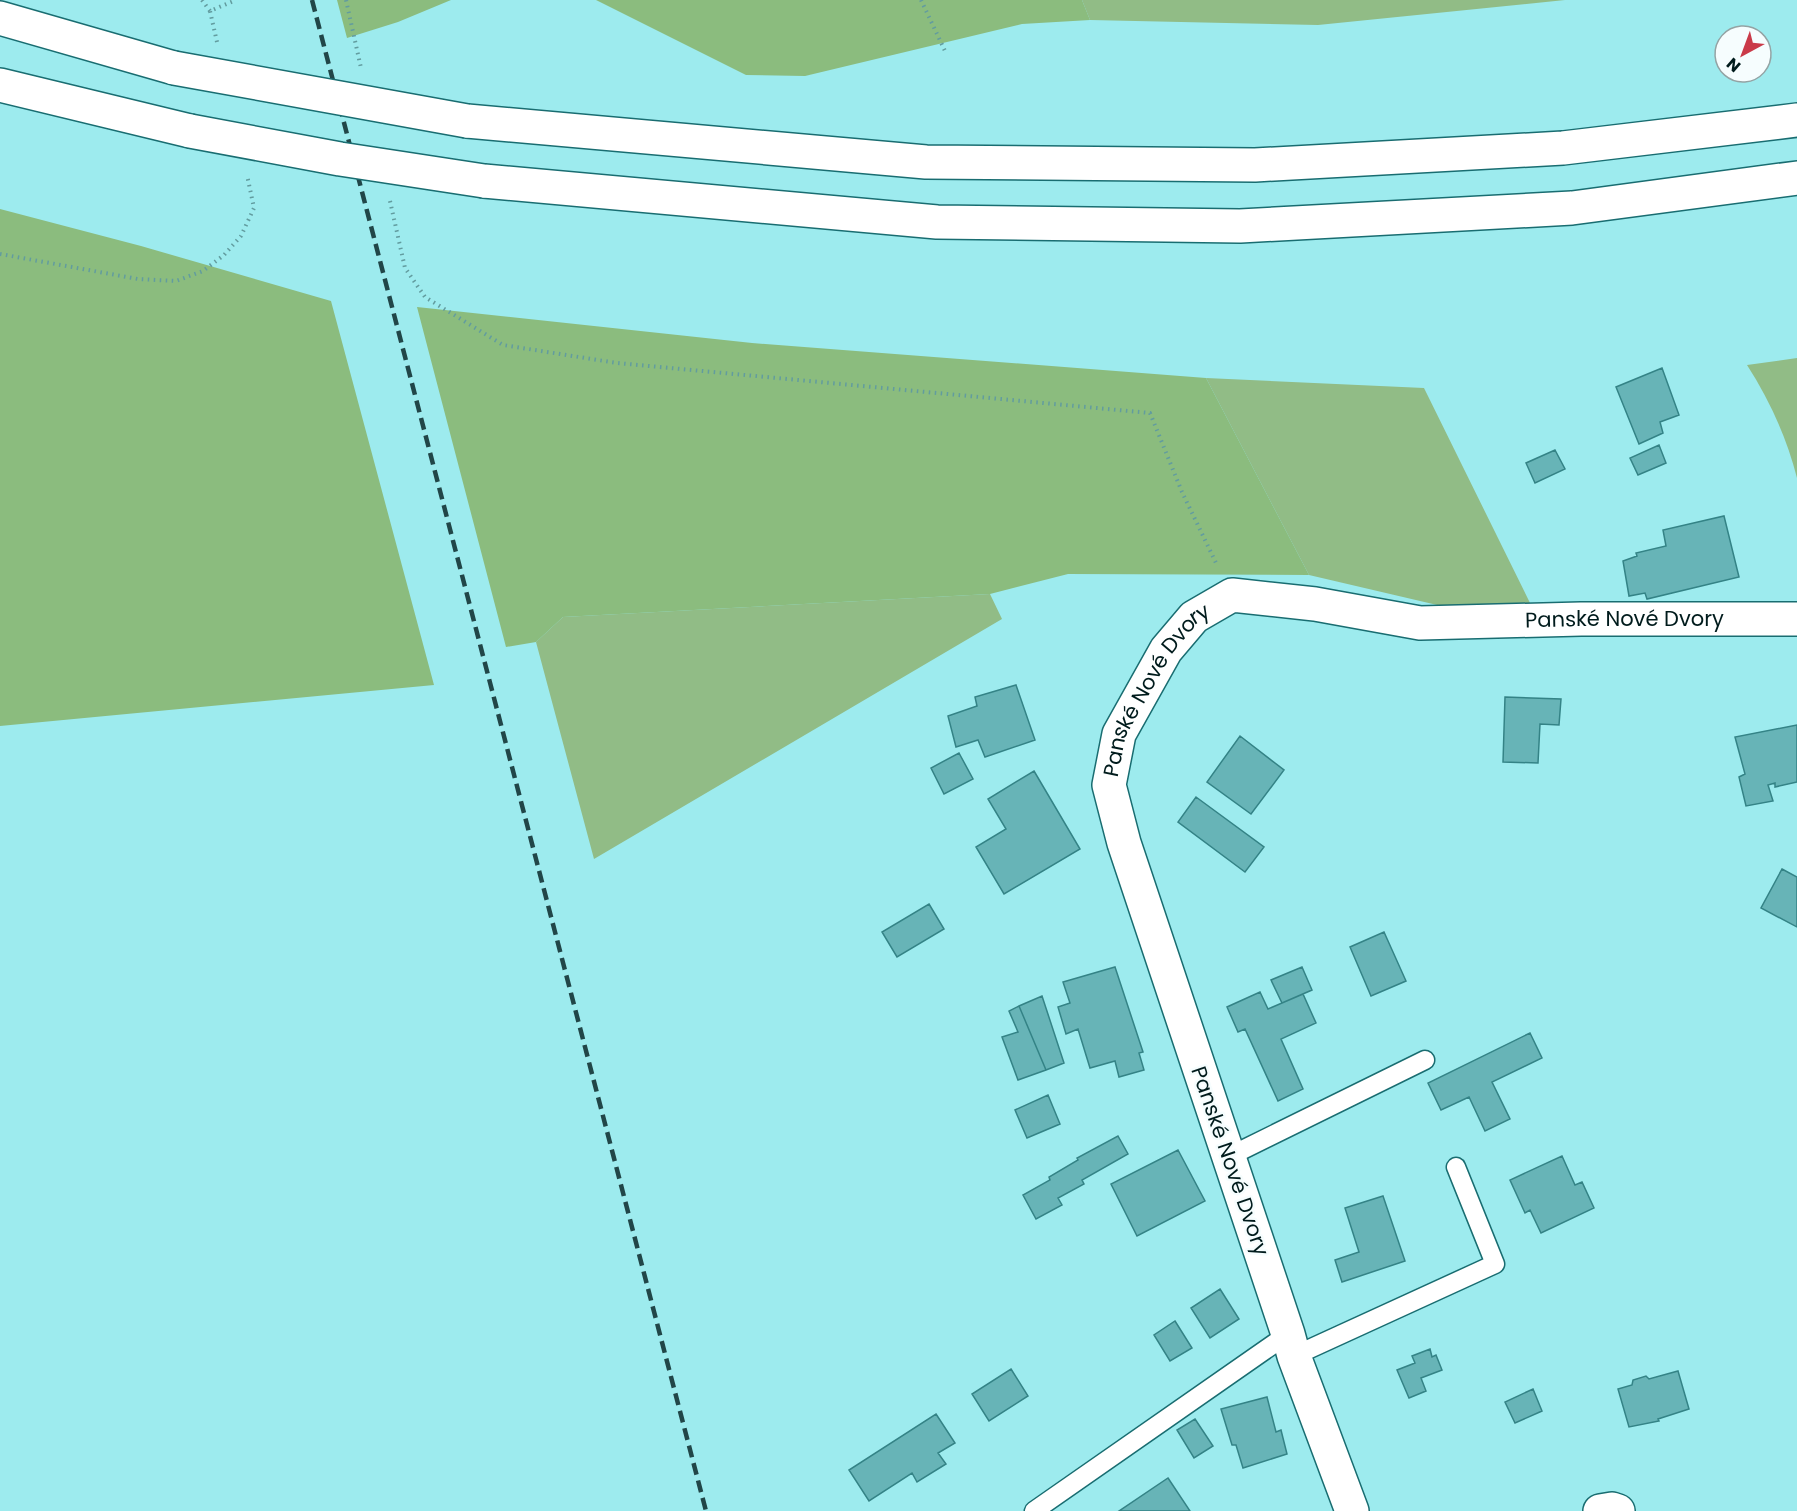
<svg xmlns="http://www.w3.org/2000/svg" width="1797" height="1511" font-family="Poppins,sans-serif">
<style>
.green{fill:#91bc86}
.forest{fill:#8bbc7e}
.building{fill:#67b4b7;stroke:#348386;stroke-width:1.5}
.lines{fill:none;stroke-linecap:round;stroke-linejoin:round}
.lane-casing{stroke:#196d71;stroke-width:21}
.street-casing{stroke:#196d71;stroke-width:36}
.highway-casing{stroke:#196d71;stroke-width:36}
.path{stroke:#629c9f;stroke-width:4;stroke-dasharray:1.5 4.5;stroke-linecap:butt}
.lane{stroke:#fff;stroke-width:18}
.street{stroke:#fff;stroke-width:33}
.highway{stroke:#fff;stroke-width:33}
.rail{stroke:#214648;stroke-width:4.5;stroke-dasharray:12 6;stroke-linecap:butt}
.highway-bridge-casing{stroke:#196d71;stroke-width:36;stroke-linecap:butt}
.highway-bridge{stroke:#fff;stroke-width:33}
.labels{text-anchor:middle;stroke-width:5;stroke-linejoin:round;paint-order:stroke}
.street-label{font-size:21px;fill:#001b1c;stroke:#f6fdfe}
</style>
<rect width="100%" height="100%" fill="#9debee"/>
<path class="green" d="M1082 0H1565L1318 25 1090 20Z
M1797 358V478C1787 438 1769 399 1747 365Z
M1206 378 1424 388 1531 605 1450 608 1309 575Z
M990 594 1002 619 594 859 536 642 563 617Z"/>
<path class="forest" d="M337 0H451L398 22 347 38Z
M596 0H1082L1090 20 1022 24 805 76 746 75Z
M0 209 141 246 331 301 434 685 0 726Z
M417 307 752 343 1206 378 1309 575 1068 574 990 594 563 617 536 642 506 647Z"/>
<path class="building" d="M1662 368 1679 415 1660 422 1663 433 1639 444 1616 387Z
M1659 445 1666 463 1638 475 1630 458Z
M1555 450 1565 469 1535 483 1526 463Z
M1724 516 1739 577 1647 599 1645 593 1629 596 1623 561 1637 556 1636 553 1666 546 1663 530Z
M1016 685 1035 740 985 757 978 740 956 747 948 716 977 706 975 697Z
M1505 697 1561 699 1559 725 1540 724 1538 763 1503 762Z
M1797 725V782L1775 787V783L1768 785 1773 801 1746 806 1739 777 1745 774 1735 737Z
M1240 736 1284 770 1251 814 1207 782Z
M959 753 973 779 944 794 931 768Z
M1034 771 1080 849 1004 894 976 847 1006 829 988 799Z
M1196 797 1264 847 1245 872 1178 822Z
M1782 869 1797 877V927L1761 908Z
M929 904 944 929 897 957 882 932Z
M1384 932 1406 981 1371 996 1350 947Z
M1115 967 1143 1052 1139 1053 1144 1070 1119 1077 1115 1061 1090 1068 1078 1029 1066 1034 1058 1007 1070 1003 1063 982Z
M1302 967 1312 990 1282 1003 1271 980Z
M1260 992 1268 1009 1303 994 1316 1023 1281 1039 1303 1089 1278 1101 1245 1029 1238 1032 1227 1007Z
M1042 996 1064 1063 1046 1070 1019 1006Z
M1019 1006 1046 1070 1018 1080 1002 1037 1018 1032 1009 1011Z
M1530 1033 1542 1058 1492 1082 1510 1119 1485 1131 1469 1097 1441 1110 1428 1083Z
M1048 1095 1060 1124 1027 1138 1015 1110Z
M1118 1136 1128 1154 1082 1180 1084 1184 1058 1198 1062 1205 1036 1219 1023 1195 1050 1180 1049 1177 1078 1160 1077 1158Z
M1178 1150 1205 1201 1137 1236 1111 1184Z
M1562 1156 1575 1185 1582 1182 1594 1208 1541 1233 1530 1210 1525 1213 1510 1180Z
M1383 1196 1405 1261 1342 1282 1335 1260 1359 1252 1345 1208Z
M1220 1289 1239 1319 1210 1338 1191 1308Z
M1175 1321 1192 1348 1170 1361 1154 1335Z
M1430 1349 1432 1357 1436 1355 1442 1370 1421 1378 1426 1391 1409 1398 1397 1370 1415 1363 1412 1356Z
M1011 1369 1028 1396 989 1421 972 1394Z
M1678 1371 1689 1409 1658 1419 1659 1421 1629 1427 1618 1389 1632 1385 1633 1380 1646 1376 1649 1379Z
M1533 1389 1542 1411 1515 1423 1505 1402Z
M1267 1397 1276 1432 1281 1430 1287 1454 1243 1468 1236 1445H1232L1221 1409Z
M936 1414 955 1443 938 1453 946 1464 917 1482 912 1473 869 1501 849 1470Z
M1195 1419 1213 1446 1194 1458 1177 1430Z
M1168 1478 1190 1511H1119Z"/>
<g class="lines">
<g class="lane-casing">
<path id="lane" d="M1228 1157 1425 1060
M1294 1356 1495 1264 1456 1167
M1034 1511 1288 1334"/>
</g>
<g class="street-casing">
<g id="street">
<path id="s1" d="M1352 1511 1294 1356 1288 1334 1124 843 1109 785 1119 734 1166 650 1194 617 1232 595 1315 604 1420 623 1581 619H1797"/>
<path d="M1600 1511 1612 1509 1618 1511"/>
</g>
</g>
<g class="highway-casing">
<path id="highway" d="M0 18 174 68
M0 85 190 131
M467 121 926 162 1255 165 1563 148 1797 120
M484 181 937 222 1240 226 1572 208 1797 178"/>
</g>
<path class="path" d="M202 0 210 11
M346 0 361 68
M921 0 945 51
M217 42 210 11 236 0
M390 201 405 268 425 297 503 345 617 363 1150 413 1182 492 1217 565
M0 254 138 279 176 281 203 271 224 255 241 236 254 208 247 175"/>
<use href="#lane" class="lane"/>
<use href="#street" class="street"/>
<use href="#highway" class="highway"/>
<path class="rail" d="M312 0 706 1511"/>
<g class="highway-bridge-casing">
<path id="highway-bridge" d="M174 68 467 121
M190 131 340 159 484 181"/>
</g>
<use href="#highway-bridge" class="highway-bridge"/>
</g>
<g class="labels">
<g class="street-label">
<text dy="7" stroke="none"><textPath href="#s1" startOffset="1396">Panské Nové Dvory</textPath></text>
<text dy="7" stroke="none"><textPath href="#s1" startOffset="874">Panské Nové Dvory</textPath></text>
<text transform="translate(1230 1161) rotate(71)" y="7">Panské Nové Dvory</text>
</g>
</g>
<g transform="translate(1743 54) rotate(221)"><circle r="28" fill="#f6fdfe" stroke="#94a3a4" stroke-width="1.5"/>
<path d="M0-4.5L10 22L0 15L-10 22Z" fill="#ca3a49"/>
<text y="-9" font-size="16" font-weight="bold" text-anchor="middle" fill="#001b1c">N</text>
</g>
</svg>
